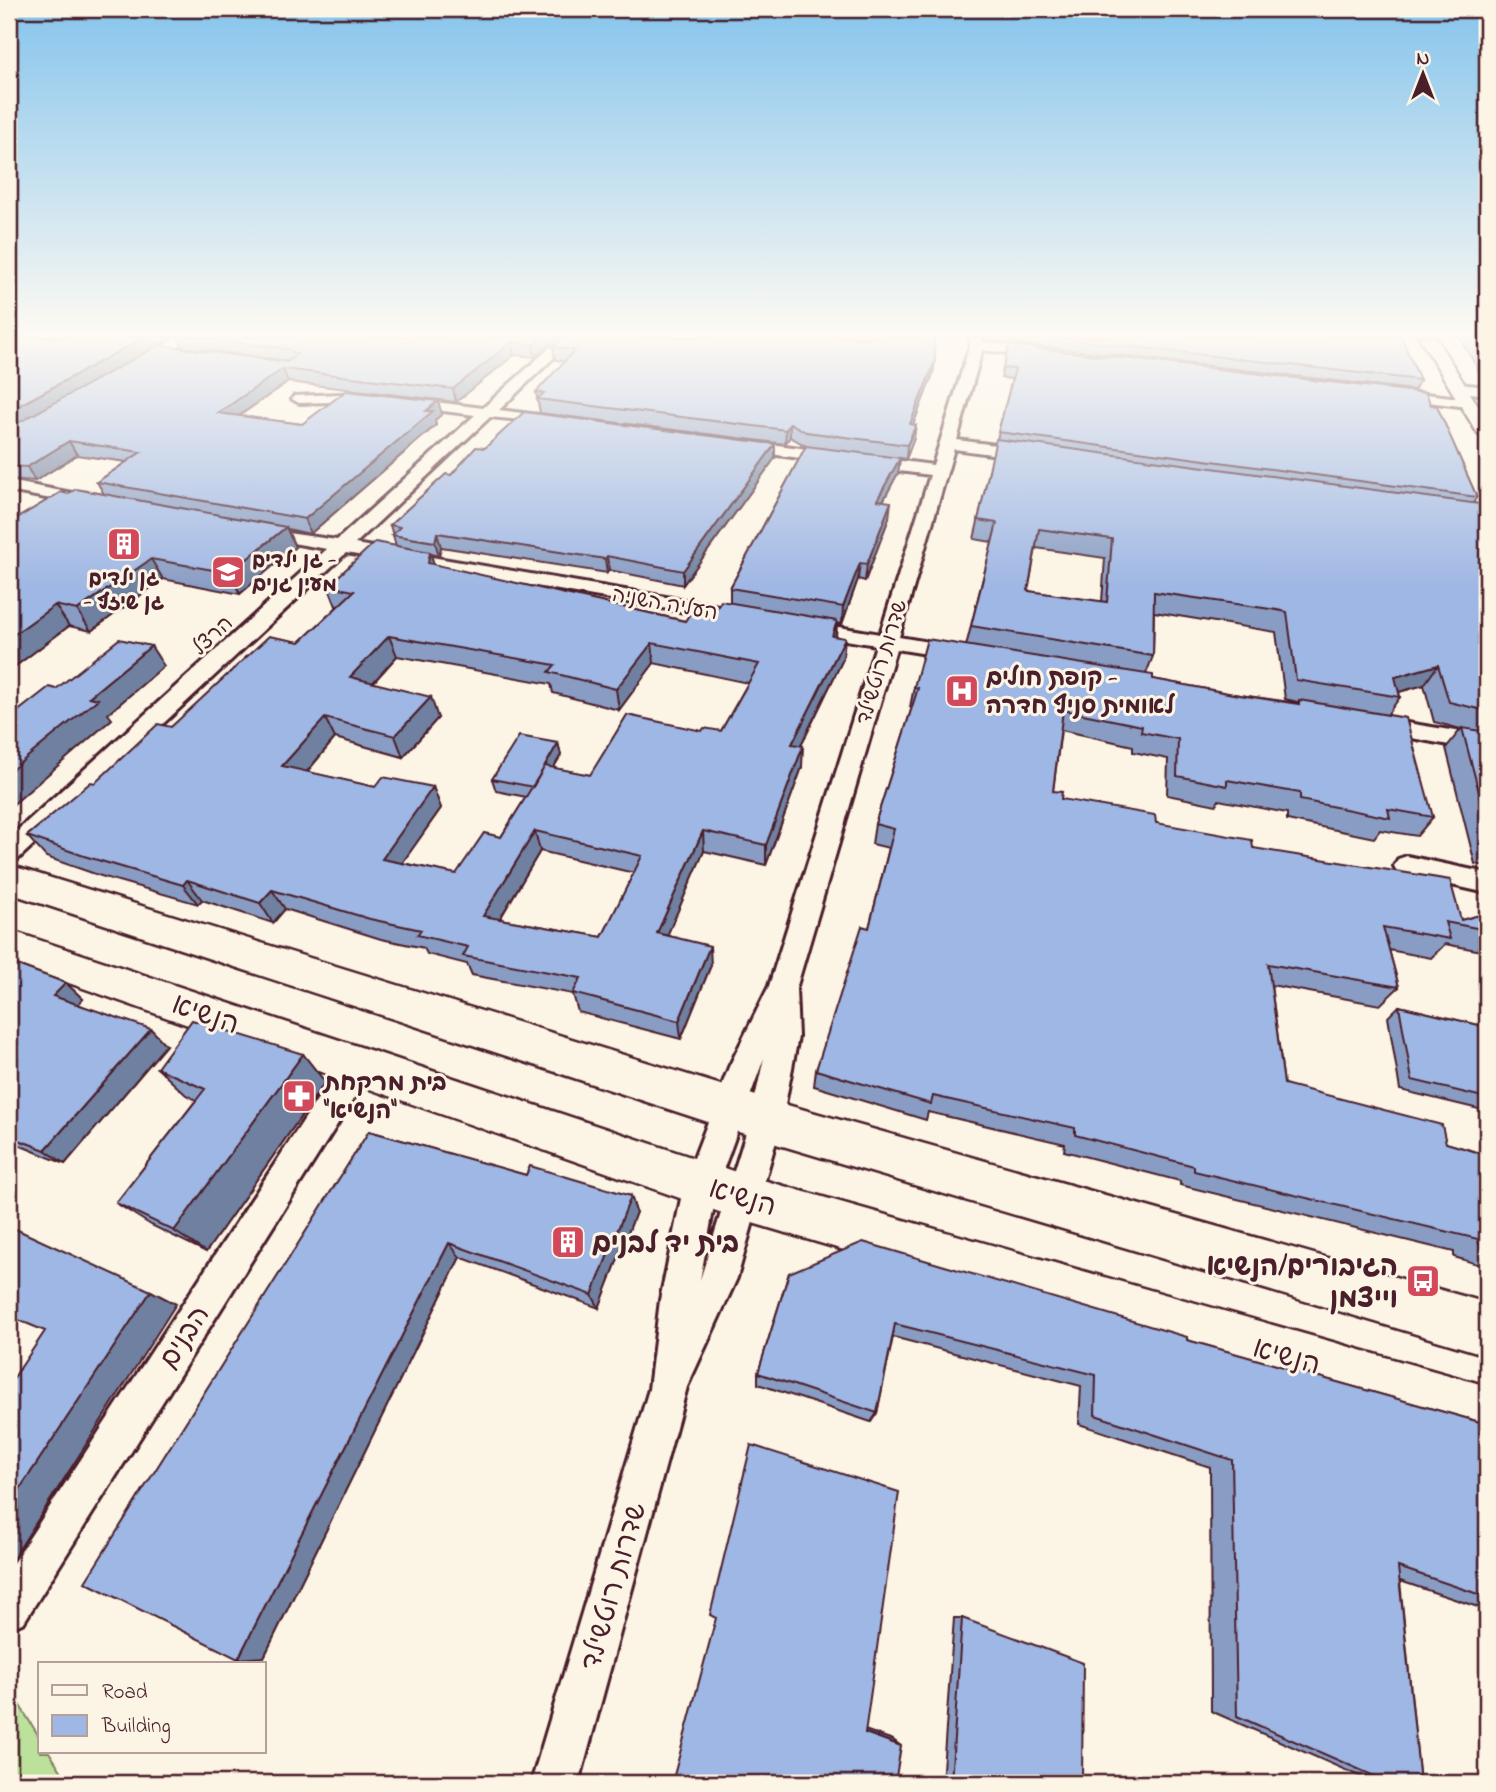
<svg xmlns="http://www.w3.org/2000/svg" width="1496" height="1792" font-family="'Indie Flower','Playpen Sans Hebrew',sans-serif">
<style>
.green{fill:#bbe19b;stroke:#828063;stroke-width:2}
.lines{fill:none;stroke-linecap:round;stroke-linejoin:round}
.minor-casing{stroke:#4a1f2b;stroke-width:6}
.tertiary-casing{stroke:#4a1f2b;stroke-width:5}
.secondary-casing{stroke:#4a1f2b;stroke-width:5}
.minor{fill:#fcf5e5;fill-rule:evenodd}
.tertiary{fill:#fcf5e5;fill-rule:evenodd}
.secondary{fill:#fcf5e5;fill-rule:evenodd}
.wall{fill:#899dc4;stroke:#4a1f2b;stroke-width:2;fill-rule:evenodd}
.shaded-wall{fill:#6f80a0;stroke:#4a1f2b;stroke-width:2}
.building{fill:#9fb7e4;stroke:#4a1f2b;stroke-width:2;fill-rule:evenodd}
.labels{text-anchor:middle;stroke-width:6;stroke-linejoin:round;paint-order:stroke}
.far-poi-label{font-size:21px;font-weight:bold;fill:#4a1f2b;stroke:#fcf5e5;text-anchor:start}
.far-street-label{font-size:21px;fill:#4a1f2b;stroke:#fcf5e5}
.poi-label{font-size:24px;font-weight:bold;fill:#4a1f2b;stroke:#fcf5e5;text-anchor:start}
.near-street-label{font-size:28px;fill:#4a1f2b;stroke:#fcf5e5}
.near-poi-label{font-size:28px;font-weight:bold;fill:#4a1f2b;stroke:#fcf5e5;text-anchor:start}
</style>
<rect width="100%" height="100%" fill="#fcf5e5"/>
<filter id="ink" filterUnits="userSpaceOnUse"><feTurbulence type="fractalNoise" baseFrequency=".0143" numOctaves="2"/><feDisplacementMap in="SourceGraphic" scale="14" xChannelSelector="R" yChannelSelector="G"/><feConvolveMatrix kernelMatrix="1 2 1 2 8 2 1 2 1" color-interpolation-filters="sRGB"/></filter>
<g filter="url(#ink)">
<path class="green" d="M9 1688 40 1738V1752H49L69 1783H9Z"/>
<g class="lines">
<g class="minor-casing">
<path id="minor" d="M178 337H193L145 367 133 364Z
M562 337H575L499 410 555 417 560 418V424L490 417 355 544 748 611 758 617 755 621 748 623 346 553 18 859 9 861V838L327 549 252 536 249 532 252 528 337 540 475 415 364 401 299 403 292 399 294 396 364 393 483 408Z
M970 337H982L983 342 1044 349 1051 353 1044 357 982 350 957 440 1028 449 1036 454 1028 459 954 449 899 637 958 647 968 653 958 659 896 649 796 989 798 1037 782 1120 737 1278 687 1387 579 1783H531L649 1389 660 1300 684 1184 729 1067 769 986 876 645 803 633 793 627 803 621 880 634 930 475 739 450 731 445 739 440 933 465 970 345ZM764 1058 750 1120 700 1280 718 1184Z
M1459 384 1487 387V395L1454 391 1452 388Z
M1392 390 1468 399 1475 403 1468 407 1387 397V391Z
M9 481 93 497 101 502 93 507 9 491Z
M1376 718 1487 736V752L1368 730 1365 725 1368 720Z
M1407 856 1487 873V893L1398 873 1394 866 1398 859Z
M358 1050 369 1054 373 1064 369 1074 24 1622 9 1629V1569L347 1054Z"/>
</g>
<g class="tertiary-casing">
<path id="tertiary" d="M1419 337H1435L1487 420V439L1478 434Z"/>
</g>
<g class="secondary-casing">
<path id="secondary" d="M9 865 766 1099 1487 1303V1355L766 1141 9 893Z
M9 930 742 1174 1487 1386V1440L742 1220 9 962Z"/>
</g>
<use href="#minor" class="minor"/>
<use href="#tertiary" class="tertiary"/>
<use href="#secondary" class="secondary"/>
</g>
<path class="wall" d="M9 337 142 354 287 362 288 361 183 347 178 337H558L535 357 514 355 456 402 288 382 239 416 302 424 442 414 435 420 436 425 310 534 287 529 295 547 240 594 163 579 91 631 69 626 9 671V523L68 494H104L97 482 126 462 77 455 35 481 9 479Z
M1012 337H1401L1420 380 1414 390 1011 343Z
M1459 337H1487V377L1482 376Z
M553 347 935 361 933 374 913 424 914 438 906 459 900 458 898 473 883 501 889 518 865 581 858 579 842 624 837 623 836 637 843 659 801 746 802 767 766 865 704 851 667 935 711 965 681 1039 578 1012 573 994 472 975 467 964 427 954 424 948 381 939 285 909 273 923 202 900 198 904 101 876 46 857 27 836 95 783 171 727 300 642 338 606H336L328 586 396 546 390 525 485 448 775 444V458L683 585 609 570 607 573 441 547 439 556 431 554 434 565 685 621 714 613 730 603V588L806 446 790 437 785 444 540 413 536 392 565 361 555 360ZM397 656 551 684 553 693 619 710 654 663 748 683 721 731H702L590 775 553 768 561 755 558 743 492 779 496 791 526 797 501 837 456 874 402 863 441 808 433 787H375L307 772 335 738 403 757 438 718 373 683ZM540 851 634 873 602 937 500 919Z
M1003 368 1431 405 1477 497 1473 503 1487 505V869L1485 866 1475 864 1446 748 1461 729 1434 722 1424 685 1399 692 1400 697 1387 715 1433 817 1417 836 1380 830 1374 838 1287 820V813L1219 800 1216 805 1167 795 1168 759 1133 752V746L1061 730 1053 791 1061 799 1253 848 1461 920 1485 914 1481 899 1487 893V952L1445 944 1431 958 1389 950 1399 987 1380 1005 1271 985 1284 1084 1446 1143 1487 1155V1267L1454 1257V1252L1180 1185V1181L1064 1151 1065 1144 928 1112 926 1120 814 1086 816 1070 869 928 889 848 872 844 875 824 912 707H910L914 687 966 646 992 542 974 539 997 439 1012 379 1001 378ZM1036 548 1105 558 1102 602 1028 591ZM1154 612 1276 632 1285 699 1298 702 1297 703 1233 694 1153 679 1146 674 1153 656Z
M9 962 66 983 83 999 78 1004 166 1045 65 1164 9 1141Z
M1399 1006 1487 1027V1111L1400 1090 1388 1017Z
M303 1054 325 1082 206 1252 151 1225 116 1203 196 1100 186 1095 157 1068Z
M369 1131 526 1175 631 1196 636 1212 599 1308 460 1257 264 1657 238 1659Z
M789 1273 1187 1340 1487 1424V1610L1400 1581 1420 1783H1375L1211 1711 1210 1467 1079 1424 1081 1386 893 1337 877 1413 871 1422 758 1384V1373Z
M954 1618H962L1082 1783H942Z"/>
<path class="shaded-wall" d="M145 337H173L9 429V411Z
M542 337H558L535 357 533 345Z
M512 342 514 355 456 402 453 389Z
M935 361 933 374 908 438 910 424Z
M283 369 288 382 224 426 218 413Z
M438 401 442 414 435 420 436 425 310 534 305 519Z
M790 423V437L785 444 786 430Z
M916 425 914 438 906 459 907 445Z
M69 441 77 455 35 481 27 467Z
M775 444V458L683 585V571Z
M900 458 898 473 875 516 877 500Z
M891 502 889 518 865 581 867 564Z
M286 527 295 547 240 594 230 573Z
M437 533 441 547 439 556 435 542Z
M430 552 436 572 428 563Z
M607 556 609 570 607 573 605 559Z
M151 559 163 579 91 631 77 610Z
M860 563 858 579 842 624 843 607Z
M55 605 69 626 9 671V638Z
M837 621 835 642 832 636Z
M389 636 397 656 359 698 350 677Z
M845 638 843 659 791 765 792 744Z
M652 643 654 663 619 710 616 689Z
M151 646 164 666 108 714 112 719 9 808V772L89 697Z
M1438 665 1424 685 1388 695 1395 677Z
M431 697 438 718 403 757 395 736Z
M325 718 335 738 294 787 282 766Z
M558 743 561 755 536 798 533 787Z
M803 746 802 767 766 865V845Z
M433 787 441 808 391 879 382 859Z
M535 831 540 851 490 935 483 916Z
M703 831 704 851 660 952 657 933Z
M187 880 202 900 198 904 183 885Z
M272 890 285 909 273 923 260 903Z
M710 946 711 965 681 1039 679 1021Z
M66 983 83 999 71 1012 53 996Z
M151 1029 166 1045 65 1164 45 1150Z
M303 1054 325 1082 206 1252 174 1231Z
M631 1196 636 1212 599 1308 592 1295Z
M449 1243 460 1257 264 1657 238 1659Z
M151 1291 176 1304 9 1565V1505Z
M859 1728 893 1740 901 1746 865 1733Z"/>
<path class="building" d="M9 337H145L9 411Z
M195 337H542L533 345 512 342 453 389 283 369 218 413 302 424 346 391 438 401 426 411H433L305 519 97 482 141 452 69 441 27 467 9 466V428L159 345 287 362 297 354 288 349Z
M564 337H934L935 361 910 424 916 425 907 445 806 432 790 423 786 430 537 399 544 393 536 392 575 350 553 347Z
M1049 337H1401L1420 380Z
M1473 337H1487V361Z
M1009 345 1426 393 1431 405 1437 406 1477 497 998 432 1015 369 1003 368Z
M524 412 775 444 683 571 607 556 605 559 437 533 435 542 392 535 400 527 390 525 417 500 446 474 451 475 476 447 485 448Z
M996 439 1487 505V711L1449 702 1438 665 1395 677 1400 697 1296 680 1287 612 1277 610 1154 592 1153 656 971 626 997 523 978 520ZM1039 529 1112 539 1107 602 1028 591Z
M806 446 900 458 877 500 891 502 867 564 860 563 843 607 730 588Z
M76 489 286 527 230 573 151 559 77 610 55 605 9 638V523L61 492 68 494Z
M375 542 430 552 428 563 685 621 693 609 714 613 721 601 837 621 832 636 845 638 792 744 803 746 766 845 703 831 657 933 710 946 679 1021 573 993 581 978 463 956 468 947 417 935 421 930 370 919 272 890 260 903 187 880 183 885 84 856 27 836 91 782 95 783 158 724 171 727 269 636 300 642 354 591 328 586ZM389 636 555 665 549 672 616 689 652 643 759 664 721 731 704 728 702 731 627 715 590 775 545 766 501 837 484 833 456 874 382 859 433 787 383 777 375 787 282 766 325 718 395 736 431 697 350 677ZM535 831 642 856 602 937 483 916Z
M119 639 151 646 89 697 98 699 9 772V710L17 712 49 687 56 689Z
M927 639 1153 675V679L1233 694 1299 704V700L1406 718 1433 817 1388 809 1390 818 1300 800V793L1227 780V786L1177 776 1178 739 1141 732 1142 726 1063 710 1053 791 1062 792 1061 799 1155 815 1156 823 1252 840 1253 848 1450 880 1461 920 1487 913V930L1445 922 1450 939 1383 927 1399 987 1268 964 1284 1084 1442 1125 1446 1143 1487 1155V1247L1479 1244 1478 1239 1194 1171V1166L1075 1135V1128L933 1096 931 1104 816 1070 862 926 869 928 894 829 875 824 918 688 914 687Z
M1462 728 1487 732V822Z
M519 736 558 743 533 787 492 779Z
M9 962 66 983 53 996 151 1029 45 1150 9 1136V1066L14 1060 9 1057Z
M1399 1006 1487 1027V1098L1412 1080Z
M192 1020 303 1054 174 1231 116 1203 205 1089 157 1068Z
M369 1131 526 1175 530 1166 631 1196 592 1295 449 1243 238 1659 85 1582Z
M9 1226 151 1291 9 1505V1385L45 1331 9 1316Z
M863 1242 1187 1337V1340L1487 1424V1597L1398 1567 1420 1783H1390L1237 1716 1232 1460 1095 1415 1096 1375 895 1324 877 1413 758 1373 789 1273Z
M751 1445 899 1492 865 1733 901 1746 895 1783H672L716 1618 710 1615Z
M962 1618 1083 1663 1082 1783H951Z"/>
</g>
<linearGradient id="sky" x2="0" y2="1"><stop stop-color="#85c4ec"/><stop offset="0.57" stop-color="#fefaf3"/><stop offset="1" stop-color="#fefaf3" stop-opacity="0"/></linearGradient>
<rect width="1496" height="588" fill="url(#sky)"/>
<defs>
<g id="building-square" transform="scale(1.75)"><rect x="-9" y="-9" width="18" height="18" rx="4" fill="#d1495b" stroke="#fcf5e5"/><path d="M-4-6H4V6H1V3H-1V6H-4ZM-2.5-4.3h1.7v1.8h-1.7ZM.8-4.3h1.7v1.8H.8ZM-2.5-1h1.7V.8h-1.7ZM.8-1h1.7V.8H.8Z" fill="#fff"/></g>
<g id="school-square" transform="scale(1.75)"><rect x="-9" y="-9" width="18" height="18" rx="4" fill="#d1495b" stroke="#fcf5e5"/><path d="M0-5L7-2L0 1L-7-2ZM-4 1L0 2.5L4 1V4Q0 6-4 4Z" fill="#fff"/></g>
<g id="hospital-square" transform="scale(1.75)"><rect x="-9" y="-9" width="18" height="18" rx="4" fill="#d1495b" stroke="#fcf5e5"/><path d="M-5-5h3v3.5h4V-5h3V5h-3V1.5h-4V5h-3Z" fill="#fff"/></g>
<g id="pharmacy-square" transform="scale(1.75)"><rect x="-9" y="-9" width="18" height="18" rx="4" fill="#d1495b" stroke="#fcf5e5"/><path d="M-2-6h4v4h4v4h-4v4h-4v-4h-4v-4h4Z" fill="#fff"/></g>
<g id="bus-square" transform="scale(1.75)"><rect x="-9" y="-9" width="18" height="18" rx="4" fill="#d1495b" stroke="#fcf5e5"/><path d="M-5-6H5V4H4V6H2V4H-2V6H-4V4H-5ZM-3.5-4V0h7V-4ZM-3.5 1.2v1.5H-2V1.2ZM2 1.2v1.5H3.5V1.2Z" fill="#fff"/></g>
</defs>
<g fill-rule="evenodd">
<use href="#building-square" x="124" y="544"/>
<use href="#school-square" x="228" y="572"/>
<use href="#hospital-square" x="962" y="691"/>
<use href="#pharmacy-square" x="299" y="1096"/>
<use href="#building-square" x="568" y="1242"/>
<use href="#bus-square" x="1423" y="1281"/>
</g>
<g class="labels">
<g class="far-poi-label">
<text x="252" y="567">גן ילדים -<tspan x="252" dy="24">מעין גנים</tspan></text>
<text x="124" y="585" text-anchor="middle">גן ילדים<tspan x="124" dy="24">- גן שיזף</tspan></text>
</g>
<g class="far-street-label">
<text transform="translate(665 603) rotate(10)" y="7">העליה השניה</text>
<text transform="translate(212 635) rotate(-43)" y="7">הרצל</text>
<text transform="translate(881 662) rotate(-73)" y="7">שדרות רוטשילד</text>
</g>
<g class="poi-label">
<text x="986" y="685">קופת חולים -<tspan x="986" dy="28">לאומית סניף חדרה</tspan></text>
<text x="324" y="1090">בית מרקחת<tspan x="324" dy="28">"הנשיא"</tspan></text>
</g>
<g class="near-street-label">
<text transform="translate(206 1013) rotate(19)" y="10">הנשיא</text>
<text transform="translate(743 1196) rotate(17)" y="10">הנשיא</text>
<text transform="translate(183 1336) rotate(-57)" y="10">הבנים</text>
<text transform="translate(1287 1355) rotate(16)" y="10">הנשיא</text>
<text transform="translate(612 1586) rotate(-74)" y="10">שדרות רוטשילד</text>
</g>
<g class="near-poi-label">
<text x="592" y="1252">בית יד לבנים</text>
<text x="1398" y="1275" text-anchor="end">הגיבורים/הנשיא<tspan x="1398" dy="32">וייצמן</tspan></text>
</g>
</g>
<rect width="1496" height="1792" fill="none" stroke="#fcf5e5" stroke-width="35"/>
<rect x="18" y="18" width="1461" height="1757" fill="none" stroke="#4a1f2b" stroke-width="2.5" filter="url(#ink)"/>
<rect x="38" y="1662" width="228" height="91" fill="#fcf5e5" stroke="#b59f9b" stroke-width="2"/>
<rect x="52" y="1685" width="35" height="10" fill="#fcf5e5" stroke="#b59f9b" stroke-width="2"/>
<text x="102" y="1698" font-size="21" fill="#4a1f2b">Road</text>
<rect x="52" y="1715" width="35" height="21" fill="#9fb7e4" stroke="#b59f9b" stroke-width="2"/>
<text x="102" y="1732" font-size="21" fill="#4a1f2b">Building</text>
<g transform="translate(1423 74)" stroke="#fcf5e5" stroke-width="5" paint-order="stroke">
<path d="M0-5L12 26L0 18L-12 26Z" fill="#4a1f2b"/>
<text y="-10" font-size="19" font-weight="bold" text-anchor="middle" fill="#4a1f2b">N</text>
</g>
</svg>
